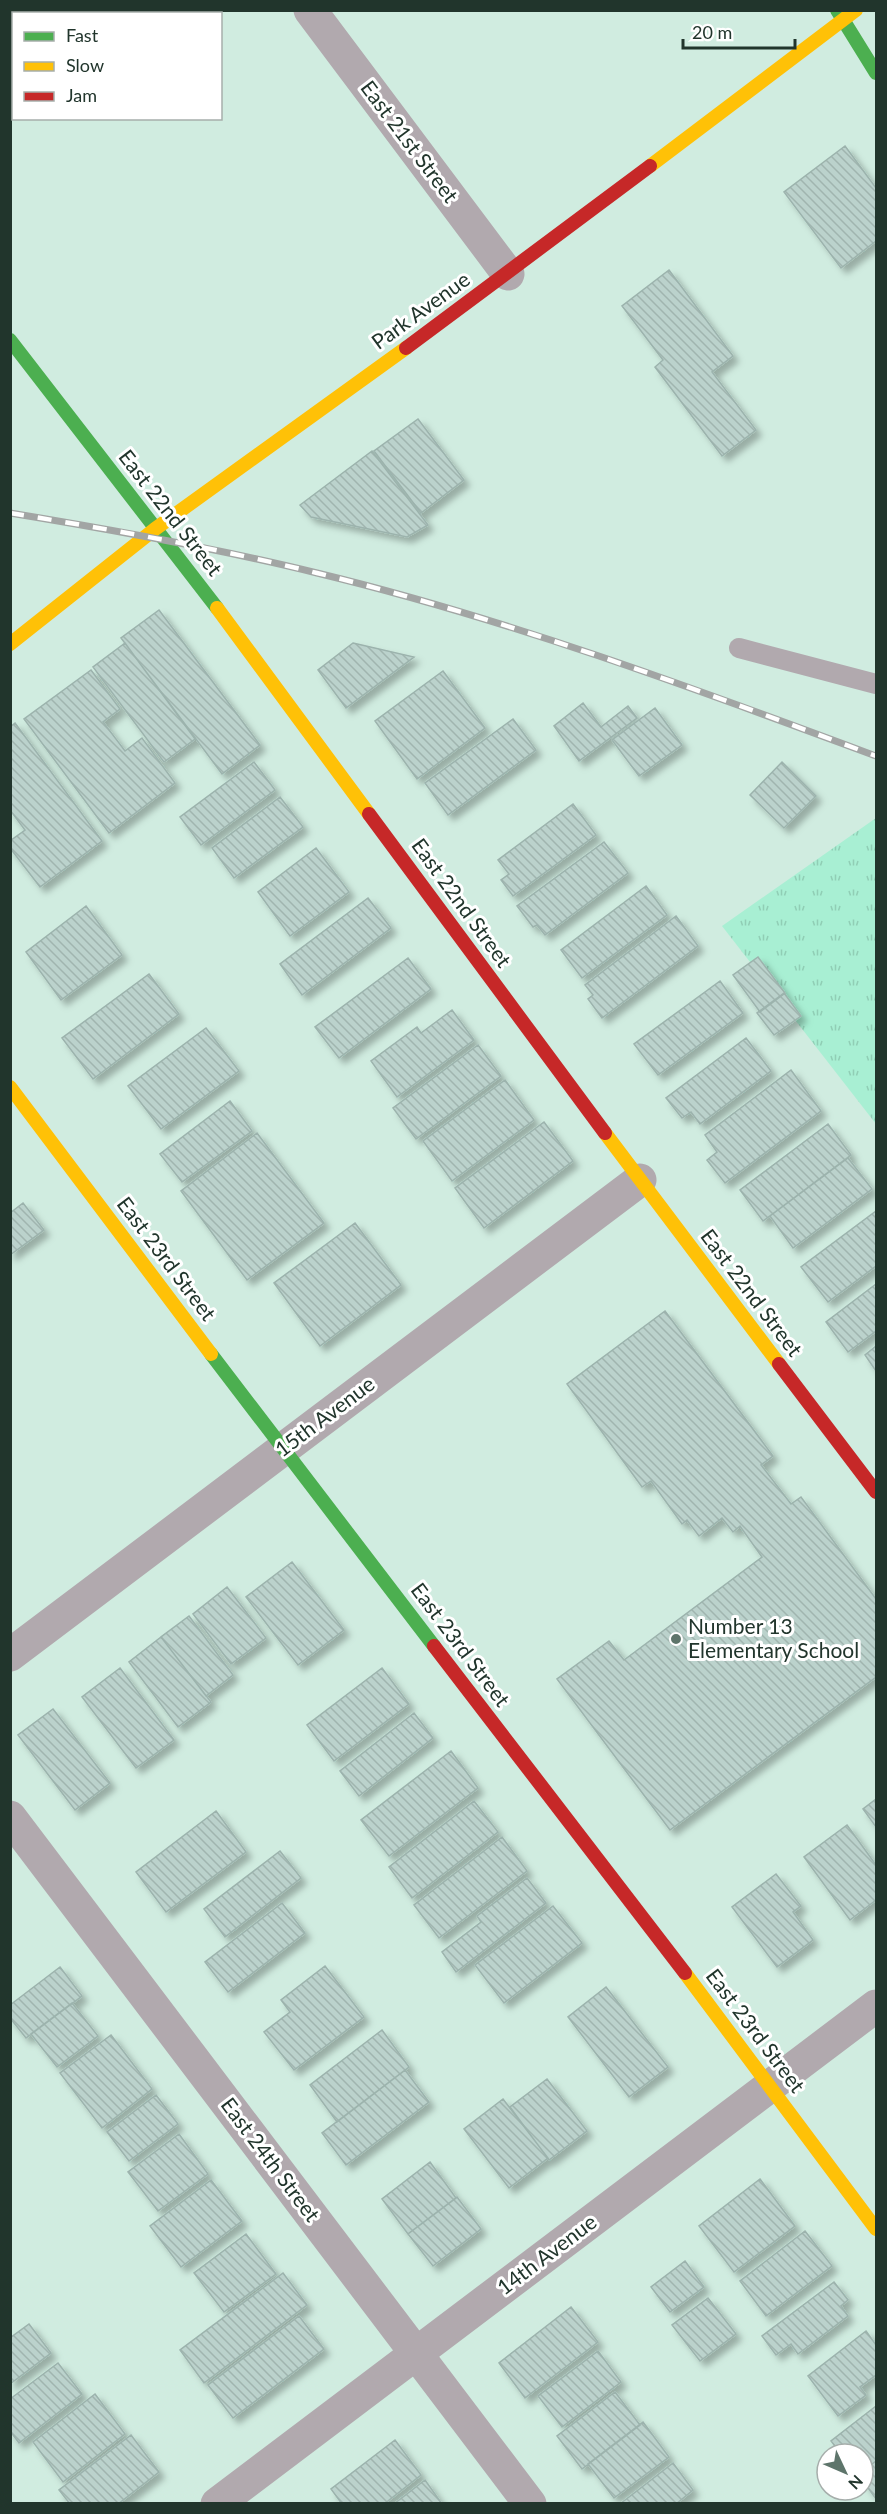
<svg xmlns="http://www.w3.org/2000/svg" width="887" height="2514" font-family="Lato,sans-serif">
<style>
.grass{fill:url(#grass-tufts)}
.building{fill:url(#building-back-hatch);stroke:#9cb3ad;stroke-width:1.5;filter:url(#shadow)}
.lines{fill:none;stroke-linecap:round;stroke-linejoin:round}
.lane{stroke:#b1a9ae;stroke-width:20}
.street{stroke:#b1a9ae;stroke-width:33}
.fast{stroke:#4caf50;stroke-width:14}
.slow{stroke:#ffc107;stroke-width:14}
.jam{stroke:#c62828;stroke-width:14}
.rail-casing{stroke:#a2a5a4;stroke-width:7}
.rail{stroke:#fff;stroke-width:4.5;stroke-dasharray:14;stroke-linecap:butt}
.poi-dot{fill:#5e756b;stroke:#fff;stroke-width:2}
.labels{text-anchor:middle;stroke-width:6;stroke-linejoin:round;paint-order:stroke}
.street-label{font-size:21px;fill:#21352c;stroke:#fff}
.poi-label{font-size:21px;fill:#21352c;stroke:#fff;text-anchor:start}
</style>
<defs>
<pattern id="grass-tufts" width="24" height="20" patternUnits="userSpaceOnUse" patternTransform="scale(1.5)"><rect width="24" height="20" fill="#a8efd3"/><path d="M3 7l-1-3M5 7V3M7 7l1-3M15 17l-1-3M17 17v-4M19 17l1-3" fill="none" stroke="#90ceb5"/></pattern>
<pattern id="building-back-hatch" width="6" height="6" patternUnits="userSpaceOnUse" patternTransform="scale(1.5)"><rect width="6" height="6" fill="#bbd2cc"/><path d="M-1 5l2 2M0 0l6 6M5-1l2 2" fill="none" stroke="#a0b5af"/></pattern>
<filter id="shadow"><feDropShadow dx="5.5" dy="5.5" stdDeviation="3" flood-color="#0004"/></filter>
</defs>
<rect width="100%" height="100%" fill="#d0ece0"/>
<path class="grass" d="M876 818V1124L722 926Z"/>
<path class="building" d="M845 146 876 188V241L841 268 784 192Z
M669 270 733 356 712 372 756 430 722 456 655 367 663 360 622 306Z
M418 419 464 480 421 513 374 451Z
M372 451 428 525 407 537 311 517 300 505Z
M159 610 260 745 222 774 121 638Z
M125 643 195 739 164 762 93 667Z
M353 643 414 657 346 708 318 670Z
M91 670 120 709 103 722 125 751 142 738 175 783 109 833 24 719Z
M443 671 485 728 417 779 375 721Z
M583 703 601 727 628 706 637 718 579 761 554 726Z
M655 708 682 745 639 776 612 740Z
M513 719 536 750 448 815 425 783Z
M15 723 102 841 40 887 10 848V841L25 830 10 810V727Z
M254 762 275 790 201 845 180 817Z
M782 762 816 796 784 828 750 795Z
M280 797 303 827 234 878 212 848Z
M573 804 596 835 513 896 501 880 509 874 498 860Z
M604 842 628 873 545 935 537 925 533 927 517 906Z
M316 848 349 892 290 936 258 892Z
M646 886 667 915 582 978 561 950Z
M368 898 391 928 302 995 280 964Z
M86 906 122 955 61 1000 26 952Z
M676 916 698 946 602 1018 588 999 593 995 585 985Z
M758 957 785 993 760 1012 733 975Z
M408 958 431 989 339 1058 315 1027Z
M149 974 179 1014 93 1079 62 1038Z
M720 981 743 1013 658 1075 634 1044Z
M784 993 801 1016 774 1035 757 1013Z
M452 1010 474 1040 397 1097 371 1061 417 1027 421 1033Z
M206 1028 239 1071 161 1129 128 1086Z
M746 1038 771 1071 700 1124 691 1112 682 1118 666 1098Z
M478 1045 501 1076 416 1139 393 1108Z
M791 1070 821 1111 725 1183 707 1160 717 1152 705 1135Z
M505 1080 534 1120 452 1181 423 1141Z
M230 1101 252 1131 182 1182 160 1154Z
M544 1122 573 1161 484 1228 455 1188Z
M828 1124 851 1155 763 1221 740 1190Z
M257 1133 324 1223 247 1280 181 1191Z
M848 1158 872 1189 793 1248 770 1216Z
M23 1203 44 1230 10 1255V1213Z
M876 1211V1266L828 1302 801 1267Z
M355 1223 401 1285 320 1346 274 1283Z
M876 1284V1331L848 1352 826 1322Z
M665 1311 773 1456 761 1465 791 1504 801 1497 876 1599V1677L670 1830 557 1679 609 1641 624 1660 762 1557 740 1526 733 1532 722 1518 699 1536 687 1520 682 1524 651 1481 642 1487 567 1384Z
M876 1346V1371L865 1355Z
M292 1562 344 1630 298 1665 246 1597Z
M227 1587 266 1638 231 1664 193 1614Z
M189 1616 233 1675 206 1696 161 1637Z
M161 1637 211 1702 178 1727 129 1662Z
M120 1668 174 1740 136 1768 82 1697Z
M382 1668 409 1704 334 1761 307 1725Z
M53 1709 110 1783 75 1810 18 1735Z
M414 1713 433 1738 359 1796 340 1771Z
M451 1751 478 1788 389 1856 361 1820Z
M876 1799V1827L863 1809Z
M474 1801 498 1832 412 1898 389 1867Z
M216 1811 246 1852 166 1912 136 1872Z
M847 1825 876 1865V1900L850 1920 804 1857Z
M502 1837 527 1871 439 1938 414 1905Z
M280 1851 301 1878 225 1937 204 1909Z
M776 1874 801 1906 793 1912 813 1940 777 1967 732 1907Z
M527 1878 546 1903 456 1972 442 1952 481 1922 477 1916Z
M282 1903 305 1933 228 1992 205 1962Z
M553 1906 582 1943 504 2003 475 1965Z
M325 1966 364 2017 294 2070 264 2032 290 2012 281 2000Z
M60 1967 82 1996 26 2038 10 2018V2005Z
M606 1987 668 2067 629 2097 568 2017Z
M72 2003 98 2036 57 2067 31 2034Z
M382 2030 409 2067 337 2122 310 2085Z
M111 2035 152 2089 102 2128 60 2073Z
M405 2070 429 2102 346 2165 322 2133Z
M547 2079 587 2131 549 2160 510 2107Z
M156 2095 178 2124 129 2161 107 2132Z
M503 2099 548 2158 509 2188 464 2129Z
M179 2134 208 2174 158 2211 128 2172Z
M430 2162 456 2198 408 2234 382 2199Z
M760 2179 795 2226 734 2272 699 2226Z
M211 2180 242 2221 181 2267 150 2226Z
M457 2197 481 2229 433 2266 408 2234Z
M805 2231 832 2266 766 2316 740 2281Z
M246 2234 276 2274 224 2312 194 2273Z
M685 2261 704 2287 670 2312 651 2287Z
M283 2273 307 2305 204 2383 180 2350Z
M834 2282 848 2300 841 2306 848 2316 798 2354 791 2344 776 2355 762 2336Z
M708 2298 736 2334 700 2361 672 2325Z
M571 2307 598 2342 525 2398 499 2363Z
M299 2316 324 2349 233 2418 208 2385Z
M29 2324 51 2353 10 2384V2338Z
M866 2331 876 2345V2375L860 2387 866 2395 838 2416 808 2376Z
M598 2351 621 2382 562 2427 538 2396Z
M58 2363 82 2394 19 2443 10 2431V2399Z
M615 2392 640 2425 582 2469 557 2436Z
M95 2394 125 2434 63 2482 33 2442Z
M876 2406V2461L863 2471V2454H841L831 2441Z
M643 2422 669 2457 614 2498 588 2464Z
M131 2435 159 2472 118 2504H70L59 2490Z
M395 2440 421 2475 384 2504H342L331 2489Z
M876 2461V2499L863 2481V2471Z
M673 2463 693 2490 676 2504H620Z
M425 2480 442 2504H394Z"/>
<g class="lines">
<path class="lane" d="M739 648 876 684"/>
<path class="street" d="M310 10 508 274
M10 1655 640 1180
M10 1817 530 2504
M217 2504 876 2006"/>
<path class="fast" d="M837 10 876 73
M10 340 217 608
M211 1354 434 1646"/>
<path class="slow" d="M650 166 856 10
M217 608 369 814
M10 644 155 529 406 348
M10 1087 211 1354
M605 1133 779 1364
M685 1973 876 2229"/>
<path class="jam" d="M406 348 650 166
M369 814 605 1133
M779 1364 876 1492
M434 1646 685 1973"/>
<g class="rail-casing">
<path id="rail" d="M10 513C114 530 216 548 317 573 508 619 693 688 876 756"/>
</g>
<use href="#rail" class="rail"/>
</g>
<circle class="poi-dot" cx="676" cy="1639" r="6"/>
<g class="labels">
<g class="street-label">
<text transform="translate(409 142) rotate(53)" y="7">East 21st Street</text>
<text transform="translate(421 311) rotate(-36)" y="7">Park Avenue</text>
<text transform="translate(170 513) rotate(52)" y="7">East 22nd Street</text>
<text transform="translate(461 903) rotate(54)" y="7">East 22nd Street</text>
<text transform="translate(166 1259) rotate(53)" y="7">East 23rd Street</text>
<text transform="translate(751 1293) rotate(53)" y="7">East 22nd Street</text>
<text transform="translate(325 1417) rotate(-37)" y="7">15th Avenue</text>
<text transform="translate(460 1645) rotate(53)" y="7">East 23rd Street</text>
<text transform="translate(755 2031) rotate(53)" y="7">East 23rd Street</text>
<text transform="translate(270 2160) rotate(53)" y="7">East 24th Street</text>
<text transform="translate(547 2255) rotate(-37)" y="7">14th Avenue</text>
</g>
<g class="poi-label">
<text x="688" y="1634">Number 13<tspan x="688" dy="24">Elementary School</tspan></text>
</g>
</g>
<rect width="887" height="2514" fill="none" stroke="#21352c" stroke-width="24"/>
<rect x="12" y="12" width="210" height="108" fill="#ffffff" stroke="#a6aeab" stroke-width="1.5"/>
<rect x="24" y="32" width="30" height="9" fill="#4caf50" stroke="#a6aeab" stroke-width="1.5"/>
<text x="66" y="42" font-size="18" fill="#21352c">Fast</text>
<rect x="24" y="62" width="30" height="9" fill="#ffc107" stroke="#a6aeab" stroke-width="1.5"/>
<text x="66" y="72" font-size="18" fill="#21352c">Slow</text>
<rect x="24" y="92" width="30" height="9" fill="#c62828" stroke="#a6aeab" stroke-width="1.5"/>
<text x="66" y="102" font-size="18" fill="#21352c">Jam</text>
<g transform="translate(845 2472) rotate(134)"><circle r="28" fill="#ffffff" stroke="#a6aeab" stroke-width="1.5"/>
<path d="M0-4.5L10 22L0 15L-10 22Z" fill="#5e756b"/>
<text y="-9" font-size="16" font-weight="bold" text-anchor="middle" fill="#21352c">N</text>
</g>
<path d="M683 39v9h112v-9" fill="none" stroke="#21352c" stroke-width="3"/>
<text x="692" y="39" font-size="18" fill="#21352c" stroke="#ffffff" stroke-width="4.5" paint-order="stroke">20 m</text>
</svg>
